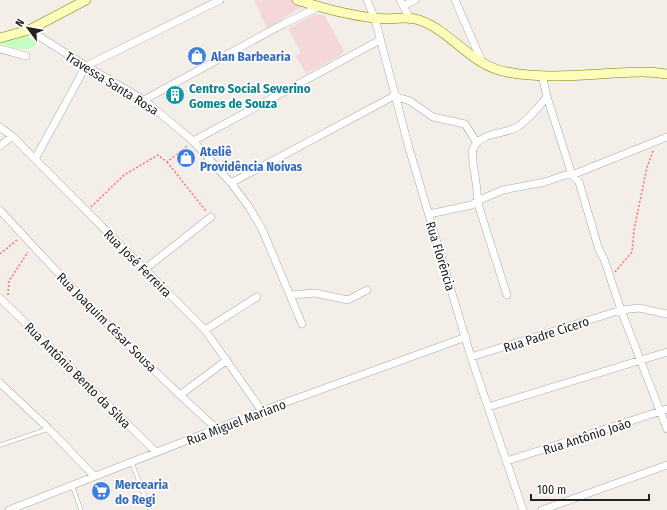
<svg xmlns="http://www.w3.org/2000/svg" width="667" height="510" font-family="'Fira Sans Condensed',sans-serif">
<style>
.commercial{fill:#f4d7d9}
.park{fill:#c5fdc5}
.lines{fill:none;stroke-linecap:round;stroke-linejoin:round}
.lane-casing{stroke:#a9a9a9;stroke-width:4.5}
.street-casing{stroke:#a9a9a9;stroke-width:8}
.secondary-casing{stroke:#7e8200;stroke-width:10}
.path{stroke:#ff706d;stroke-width:1.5;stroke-dasharray:2 2;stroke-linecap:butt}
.lane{stroke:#fff;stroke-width:3.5}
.street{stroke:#fff;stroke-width:7}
.secondary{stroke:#fefcbb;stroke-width:9}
.labels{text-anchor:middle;stroke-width:3.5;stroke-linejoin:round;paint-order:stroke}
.shop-label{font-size:13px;font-weight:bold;fill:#366cbe;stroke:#fff;text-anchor:start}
.street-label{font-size:13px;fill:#222;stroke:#fff}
.culture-label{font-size:13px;font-weight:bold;fill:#0d838f;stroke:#fff;text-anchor:start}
</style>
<rect width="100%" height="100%" fill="#f3eee8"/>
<path class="commercial" d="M254 0H296L308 3 267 28Z
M315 14 325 16 344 51 341 55 306 74 296 56 301 53 288 29Z"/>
<path class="park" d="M19 35 29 37 38 43 29 49H16L0 44V42Z"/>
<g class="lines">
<g class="lane-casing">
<path id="lane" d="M0 445 48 429
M132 463 150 510
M72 485 81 510"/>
</g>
<g class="street-casing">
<path id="street" d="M367 0 375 19 409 148 471 357 523 510
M400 0 409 17
M455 0 482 62
M403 6 415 0
M29 30 86 66 144 100 193 141 231 183 249 207 262 229 302 324
M0 49 26 56
M542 75 547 97 572 175 667 137
M144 100 283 24 319 7
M0 127 12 136 205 330 262 411
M193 141 380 40
M0 146 12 136
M35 159 86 66 220 0
M231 183 394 96 410 101 433 117 465 124 477 143
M0 210C69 286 141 361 217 429
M429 214 472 205 477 201C479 186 470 159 473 149 480 131 506 135 519 126 530 118 538 107 547 97
M145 269 211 217
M291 295 315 293 348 300 367 290
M507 295 477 201 503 190 545 182 565 175H572L579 182 599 250 604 259 621 310 667 429
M0 298 156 452
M205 330 257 297
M471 357 621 310 639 308 667 314
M0 383 49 429 94 476
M180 395 227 360
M488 407 667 352
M507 461 667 409
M9 510 262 411 466 337
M542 510 667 465"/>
</g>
<g class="secondary-casing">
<path id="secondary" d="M297 0C322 8 348 15 374 18 389 21 404 15 419 20 452 31 471 66 507 72 537 78 570 76 600 74 623 73 645 70 667 74
M0 38 29 30 86 0"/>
</g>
<path class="path" d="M167 162 206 211
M91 207 124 175 158 155 167 162 187 146
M0 254 17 240
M615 272 632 252 634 230 647 167 653 151
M8 295 9 281 28 252"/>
<use href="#lane" class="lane"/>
<use href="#street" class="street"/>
<use href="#secondary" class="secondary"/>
</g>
<defs>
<g id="shop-disc" transform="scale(1)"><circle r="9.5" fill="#3f7fe0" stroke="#fff"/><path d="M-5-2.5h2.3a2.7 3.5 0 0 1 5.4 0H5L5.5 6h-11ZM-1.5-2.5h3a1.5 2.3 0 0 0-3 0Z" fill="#fff"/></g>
<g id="building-disc" transform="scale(1)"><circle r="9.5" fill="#0f9aa8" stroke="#fff"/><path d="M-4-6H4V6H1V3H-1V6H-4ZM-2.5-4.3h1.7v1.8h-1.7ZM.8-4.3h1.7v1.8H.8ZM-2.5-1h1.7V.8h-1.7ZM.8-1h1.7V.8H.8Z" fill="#fff"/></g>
<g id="supermarket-disc" transform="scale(1)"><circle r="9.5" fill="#3f7fe0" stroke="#fff"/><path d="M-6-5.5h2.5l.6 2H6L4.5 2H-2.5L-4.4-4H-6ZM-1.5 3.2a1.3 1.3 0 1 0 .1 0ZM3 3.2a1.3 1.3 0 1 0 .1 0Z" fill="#fff"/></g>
</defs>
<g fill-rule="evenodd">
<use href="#shop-disc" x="197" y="56"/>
<use href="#building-disc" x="175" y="95"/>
<use href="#shop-disc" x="186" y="158"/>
<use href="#supermarket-disc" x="101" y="491"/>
</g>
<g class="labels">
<g class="shop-label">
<text x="211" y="61">Alan Barbearia</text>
<text x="200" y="156">Ateliê<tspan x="200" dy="15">Providência Noivas</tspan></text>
<text x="115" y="489">Mercearia<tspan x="115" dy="15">do Regi</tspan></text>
</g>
<g class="street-label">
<text transform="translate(112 83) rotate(32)" y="5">Travessa Santa Rosa</text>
<text transform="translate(441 256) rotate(73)" y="5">Rua Florência</text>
<text transform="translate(138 263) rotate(45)" y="5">Rua José Ferreira</text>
<text transform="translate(107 322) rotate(45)" y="5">Rua Joaquim César Sousa</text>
<text transform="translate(546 334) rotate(-18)" y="5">Rua Padre Cícero</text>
<text transform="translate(78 375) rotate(45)" y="5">Rua Antônio Bento da Silva</text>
<text transform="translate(236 422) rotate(-21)" y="5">Rua Miguel Mariano</text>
<text transform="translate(587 436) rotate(-18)" y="5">Rua Antônio João</text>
</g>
<g class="culture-label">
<text x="189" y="93">Centro Social Severino<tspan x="189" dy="15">Gomes de Souza</tspan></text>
</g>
</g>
<g transform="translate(28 28) rotate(302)" stroke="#ffffff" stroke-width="3" paint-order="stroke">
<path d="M0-3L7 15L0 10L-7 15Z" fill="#222222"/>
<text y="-6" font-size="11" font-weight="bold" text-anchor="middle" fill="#222222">N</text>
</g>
<path d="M531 494v6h118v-6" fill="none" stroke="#222222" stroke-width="2"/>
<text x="537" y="494" font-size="12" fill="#222222" stroke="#ffffff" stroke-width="3" paint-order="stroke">100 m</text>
</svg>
